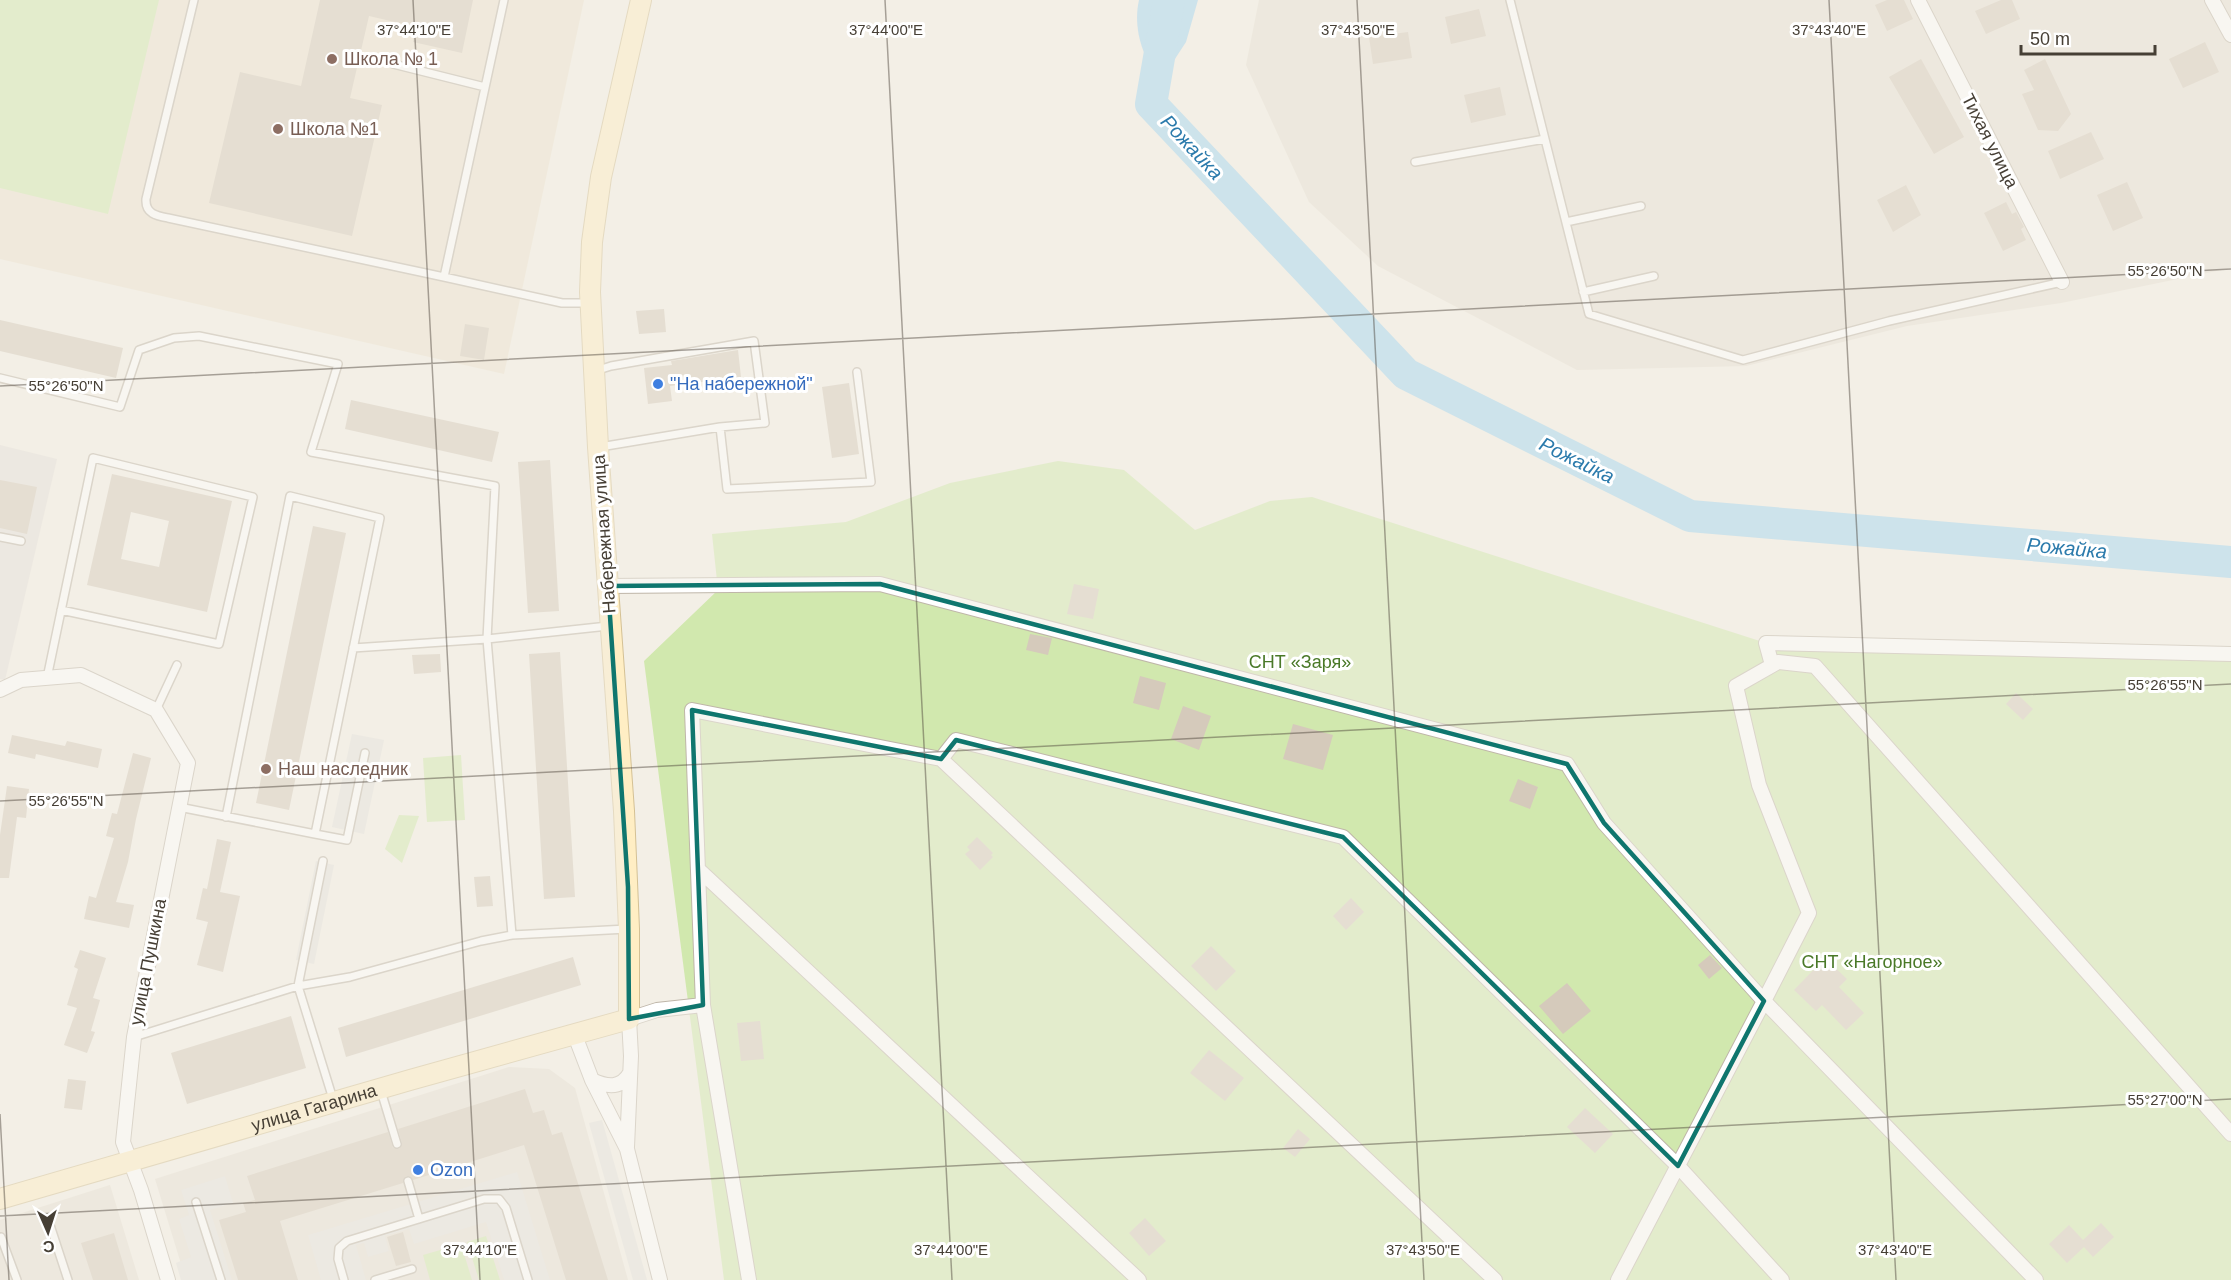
<svg xmlns="http://www.w3.org/2000/svg" width="2231" height="1280" font-family="Arial,sans-serif">
<style>
.residential{fill:#e7e0d4}
.industrial{fill:#e5e0db}
.education{fill:#ede3d0}
.green{fill:#d1e8ae}
.parking{fill:#e4e2de}
.water{fill:#a1d4f1}
.lines{fill:none;stroke-linecap:round;stroke-linejoin:round}
.river{stroke:#a1d4f1;stroke-width:32}
.building{fill:#d5cabb;fill-rule:evenodd}
.lane-casing{stroke:#bfb6a9;stroke-width:10}
.street-casing{stroke:#bfb6a9;stroke-width:16}
.secondary-casing{stroke:#d4c195;stroke-width:22}
.lane{stroke:#fff;stroke-width:7}
.street{stroke:#fff;stroke-width:14}
.secondary{stroke:#ffeec4;stroke-width:20}
.marked{fill:none;stroke:#0f766e;stroke-width:4.5;stroke-linejoin:round}
.ticks{fill:none;stroke:#463f35;stroke-width:1.5;stroke-opacity:0.45}
.education-dot{fill:#8d6e63;stroke:#fff;stroke-width:2}
.shop-dot{fill:#3f7fe0;stroke:#fff;stroke-width:2}
.labels{text-anchor:middle;stroke-width:6;stroke-linejoin:round;paint-order:stroke}
.education-label{font-size:18px;fill:#785e54;stroke:#fff;text-anchor:start}
.street-label{font-size:18px;fill:#463f35;stroke:#fff}
.shop-label{font-size:18px;fill:#366cbe;stroke:#fff;text-anchor:start}
.park-label{font-size:18px;fill:#4a7928;stroke:#fff}
.water-label{font-size:20px;font-style:italic;fill:#2c7bac;stroke:#fff}
.ticks-label{font-size:15px;text-anchor:middle;fill:#463f35;stroke:#fff;stroke-width:6;stroke-linejoin:round;paint-order:stroke}
</style>
<rect width="100%" height="100%" fill="#f3efe6"/>
<path class="residential" d="M1259 0H2231V268L2061 303 1907 326 1746 366 1577 370 1378 266 1309 202 1246 65Z
M509 1067 549 1069 575 1088 628 1280H186L155 1179Z
M110 1185 139 1280H0V1220Z"/>
<path class="industrial" d="M0 445 57 459 5 680 0 679Z"/>
<path class="education" d="M0 0H584L504 374 0 259Z"/>
<path class="green" d="M0 0H159L108 214 0 188Z
M1058 461 1124 470 1195 530 1270 501 1312 497 1766 643 2231 652V1280H724L644 661 718 590 712 534 846 522 950 483Z
M461 755 465 820 427 822 423 758Z
M399 815 419 816 402 863 385 849Z
M486 1236 500 1280H479L467 1242Z
M461 1244 472 1280H430L423 1255Z"/>
<path class="parking" d="M352 734 384 740 364 834 332 827Z
M316 861 334 865 314 964 296 960Z
M602 1120 647 1280H633L589 1123Z
M517 1172 550 1280H504L486 1222 414 1244 409 1229 385 1236 389 1251 368 1257 364 1243 356 1245 366 1280H321L308 1235Z
M225 1176 233 1203 210 1210 232 1280H181L176 1263 191 1257 179 1219 189 1215 181 1190Z"/>
<path class="water" d="M1139 0H1198L1186 42 1169 68 1151 66C1139 47 1134 22 1139 0Z"/>
<g class="lines">
<path class="river" d="M1169 0 1151 104 1406 374 1690 516 2231 562"/>
</g>
<path class="building" d="M320 0H473L462 53 413 42 416 27 369 16 350 98 382 105 352 236 209 203 240 72 301 86Z
M1887 0H1904L1913 19 1887 31 1875 5Z
M2001 0H2012L2020 19 1986 34 1975 11Z
M1479 9 1486 36 1451 44 1445 17Z
M1408 32 1412 58 1373 64 1369 37Z
M2205 42 2219 72 2183 88 2169 59Z
M1921 59 1964 137 1934 154 1889 77Z
M2045 59 2071 114 2058 131 2038 130 2022 94 2034 90 2024 70Z
M1500 87 1506 115 1471 123 1464 95Z
M2091 132 2104 159 2060 179 2048 151Z
M2127 182 2143 218 2113 231 2097 195Z
M1906 185 1921 215 1893 232 1877 200Z
M2006 202 2012 214 2016 212 2024 227 2021 229 2026 240 2003 251 1984 213Z
M664 309 666 332 639 334 636 311Z
M0 320 123 348 116 378 0 351Z
M465 324 489 328 484 360 460 356Z
M738 350 741 377 670 386 672 401 648 404 644 368 672 365 671 361Z
M849 383 859 454 832 458 822 387Z
M351 400 499 432 492 462 345 429Z
M550 460 559 611 528 613 518 462Z
M112 474 232 501 207 612 87 585ZM131 512 169 521 159 567 121 559Z
M0 480 37 487 27 534 0 528Z
M313 526 346 533 289 810 256 803Z
M1074 584 1099 589 1093 619 1067 614Z
M1030 634 1052 638 1048 655 1026 650Z
M560 652 575 897 544 899 529 654Z
M440 654 441 672 414 674 412 655Z
M1140 676 1166 683 1159 710 1133 703Z
M2016 693 2033 709 2023 720 2006 704Z
M1183 706 1211 716 1199 750 1171 739Z
M1293 724 1333 735 1323 770 1283 759Z
M12 735 65 746 67 741 102 749 98 768 36 754 35 759 8 753Z
M133 753 151 758 136 819 128 862 116 902 134 905 129 928 84 919 89 896 96 898 114 838 106 836 112 813 117 814Z
M1518 779 1538 787 1530 809 1509 801Z
M7 786 29 789 26 818 17 817 9 878H0V835Z
M977 837 993 853 991 855 993 857 980 870 965 854 970 850 967 847Z
M217 839 231 842 220 892 240 896 223 972 197 965 208 922 196 919 203 888 207 889Z
M490 876 493 906 477 907 474 877Z
M1351 898 1364 912 1346 930 1333 916Z
M1211 946 1236 971 1216 991 1191 966Z
M80 950 106 958 93 998 100 1000 91 1031 95 1032 87 1053 64 1045 77 1008 67 1005 78 969 74 967Z
M1710 955 1722 968 1709 979 1698 965Z
M573 957 581 985 346 1057 338 1028Z
M1825 958 1847 979 1839 987 1864 1013 1846 1030 1822 1005 1816 1011 1794 990Z
M1567 983 1591 1011 1563 1034 1539 1006Z
M291 1016 306 1068 187 1104 171 1053Z
M760 1021 764 1059 741 1061 737 1023Z
M1209 1050 1244 1078 1225 1101 1190 1073Z
M68 1079 86 1081 82 1110 64 1108Z
M525 1089 533 1113 544 1110 552 1135 562 1132 608 1280H566L524 1145 413 1180 410 1176H406L403 1183 280 1221 298 1280H238L219 1220 246 1212 243 1203 255 1200 247 1176 388 1132 393 1148 399 1149 402 1143 398 1129Z
M1585 1108 1613 1134 1595 1153 1567 1127Z
M1298 1129 1310 1139 1295 1157 1283 1148Z
M1145 1218 1166 1241 1149 1256 1129 1233Z
M2101 1223 2114 1237 2093 1257 2084 1247 2067 1263 2049 1244 2069 1225 2083 1240Z
M403 1232 411 1262 396 1266 387 1237Z
M114 1233 128 1280H93L81 1243Z"/>
<g class="lines">
<g class="lane-casing">
<path id="lane" d="M194 0 146 199C145 214 157 216 168 218L444 277
M504 0 444 277 562 303H589
M1510 0 1589 314 1743 360 1889 321 2062 282
M393 64 485 87
M1415 162 1545 139
M1566 222 1641 206
M1583 292 1654 276
M595 371 611 366 754 341 765 423 720 427 600 447
M0 378 120 407 139 350 174 338 199 336 338 364 311 452 495 486 487 639 353 648
M720 427 727 489 871 482 857 372
M0 537 21 541
M47 678 93 458 253 497 219 644 61 610
M156 710 177 665
M179 807 315 834 380 518 290 496 226 817
M315 834 347 840 365 753
M323 861 298 986 333 1099
M512 935 627 929
M134 1037 298 986 350 977 481 941 512 935 487 639 608 626
M381 1091 397 1144
M408 1181 419 1219
M196 1202 221 1280
M49 1222 68 1280
M1 1237 17 1280
M344 1280 338 1259 339 1248 347 1241 484 1199H499L506 1208 528 1280
M375 1280 412 1269"/>
</g>
<g class="street-casing">
<path id="street" d="M1918 0 2062 282
M2212 0 2231 35
M608 586 880 584 1567 764 1604 823 1764 1001 1618 1280
M1772 665 1766 643 2231 654
M0 690 21 680 81 675 156 710 188 763 134 1037 123 1142 141 1190 168 1280
M941 759 956 740 1343 837 1678 1166 1782 1280
M698 869 1139 1280
M574 1033 592 1080 627 1149 660 1280
M592 1080C607 1087 621 1089 630 1073
M627 1147 631 1056 629 1019 657 1010 703 1005
M749 1280 703 1005 692 710 941 759 1495 1280
M2036 1280 1764 1001 1809 913 1759 785 1736 686 1778 662 1815 666 2231 1134"/>
</g>
<g class="secondary-casing">
<g id="secondary">
<path id="s1" d="M0 1199 410 1080 629 1019V929L624 811 598 447 590 292 592 242 601 177 641 0"/>
</g>
</g>
<use href="#lane" class="lane"/>
<use href="#street" class="street"/>
<use href="#secondary" class="secondary"/>
</g>
<path d="M0 0H2231V1280H0ZM880 584 1567 764 1604 823 1764 1001 1678 1166 1343 837 956 740 941 759 692 710 703 1005 629 1019 628 887 608 586Z" fill="#f3efe6" fill-opacity=".55" fill-rule="evenodd"/>
<path class="marked" d="M880 584 1567 764 1604 823 1764 1001 1678 1166 1343 837 956 740 941 759 692 710 703 1005 629 1019 628 887 608 586Z"/>
<path class="ticks" d="M413 0 480 1280M885 0 952 1280M1357 0 1424 1280M1829 0 1896 1280M0 386 2231 269M0 801 2231 684M0 1114 9 1280M0 1216 2231 1099"/>
<g class="education-dot">
<circle cx="332" cy="59" r="6"/>
<circle cx="278" cy="129" r="6"/>
<circle cx="266" cy="769" r="6"/>
</g>
<g class="shop-dot">
<circle cx="658" cy="384" r="6"/>
<circle cx="418" cy="1170" r="6"/>
</g>
<g class="labels">
<g class="education-label">
<text x="344" y="65">Школа № 1</text>
<text x="290" y="135">Школа №1</text>
<text x="278" y="775">Наш наследник</text>
</g>
<g class="street-label">
<text transform="translate(1990 141) rotate(63)" y="6">Тихая улица</text>
<text transform="translate(604 534) rotate(-94)" y="6">Набережная улица</text>
<text transform="translate(148 962) rotate(-79)" y="6">улица Пушкина</text>
<text dy="6" stroke="none"><textPath href="#s1" startOffset="327">улица Гагарина</textPath></text>
</g>
<g class="shop-label">
<text x="670" y="390">"На набережной"</text>
<text x="430" y="1176">Ozon</text>
</g>
<g class="park-label">
<text x="1300" y="668">СНТ «Заря»</text>
<text x="1872" y="968">СНТ «Нагорное»</text>
</g>
<g class="water-label">
<text transform="translate(1192 147) rotate(47)" y="7">Рожайка</text>
<text transform="translate(1577 460) rotate(26)" y="7">Рожайка</text>
<text transform="translate(2067 548) rotate(5)" y="7">Рожайка</text>
</g>
</g>
<g class="ticks-label">
<text x="414" y="35">37°44'10"E</text>
<text x="886" y="35">37°44'00"E</text>
<text x="1358" y="35">37°43'50"E</text>
<text x="1829" y="35">37°43'40"E</text>
<text x="2165" y="276">55°26'50"N</text>
<text x="66" y="391">55°26'50"N</text>
<text x="2165" y="690">55°26'55"N</text>
<text x="66" y="806">55°26'55"N</text>
<text x="2165" y="1105">55°27'00"N</text>
<text x="480" y="1255">37°44'10"E</text>
<text x="951" y="1255">37°44'00"E</text>
<text x="1423" y="1255">37°43'50"E</text>
<text x="1895" y="1255">37°43'40"E</text>
</g>
<g transform="translate(48 1232) rotate(177)" stroke="#ffffff" stroke-width="4.5" paint-order="stroke">
<path d="M0-4.5L10 22L0 15L-10 22Z" fill="#463f35"/>
<text y="-9" font-size="16" font-weight="bold" text-anchor="middle" fill="#463f35">С</text>
</g>
<path d="M2021 45v9h134v-9" fill="none" stroke="#463f35" stroke-width="3"/>
<text x="2030" y="45" font-size="18" fill="#463f35" stroke="#ffffff" stroke-width="4.5" paint-order="stroke">50 m</text>
</svg>
